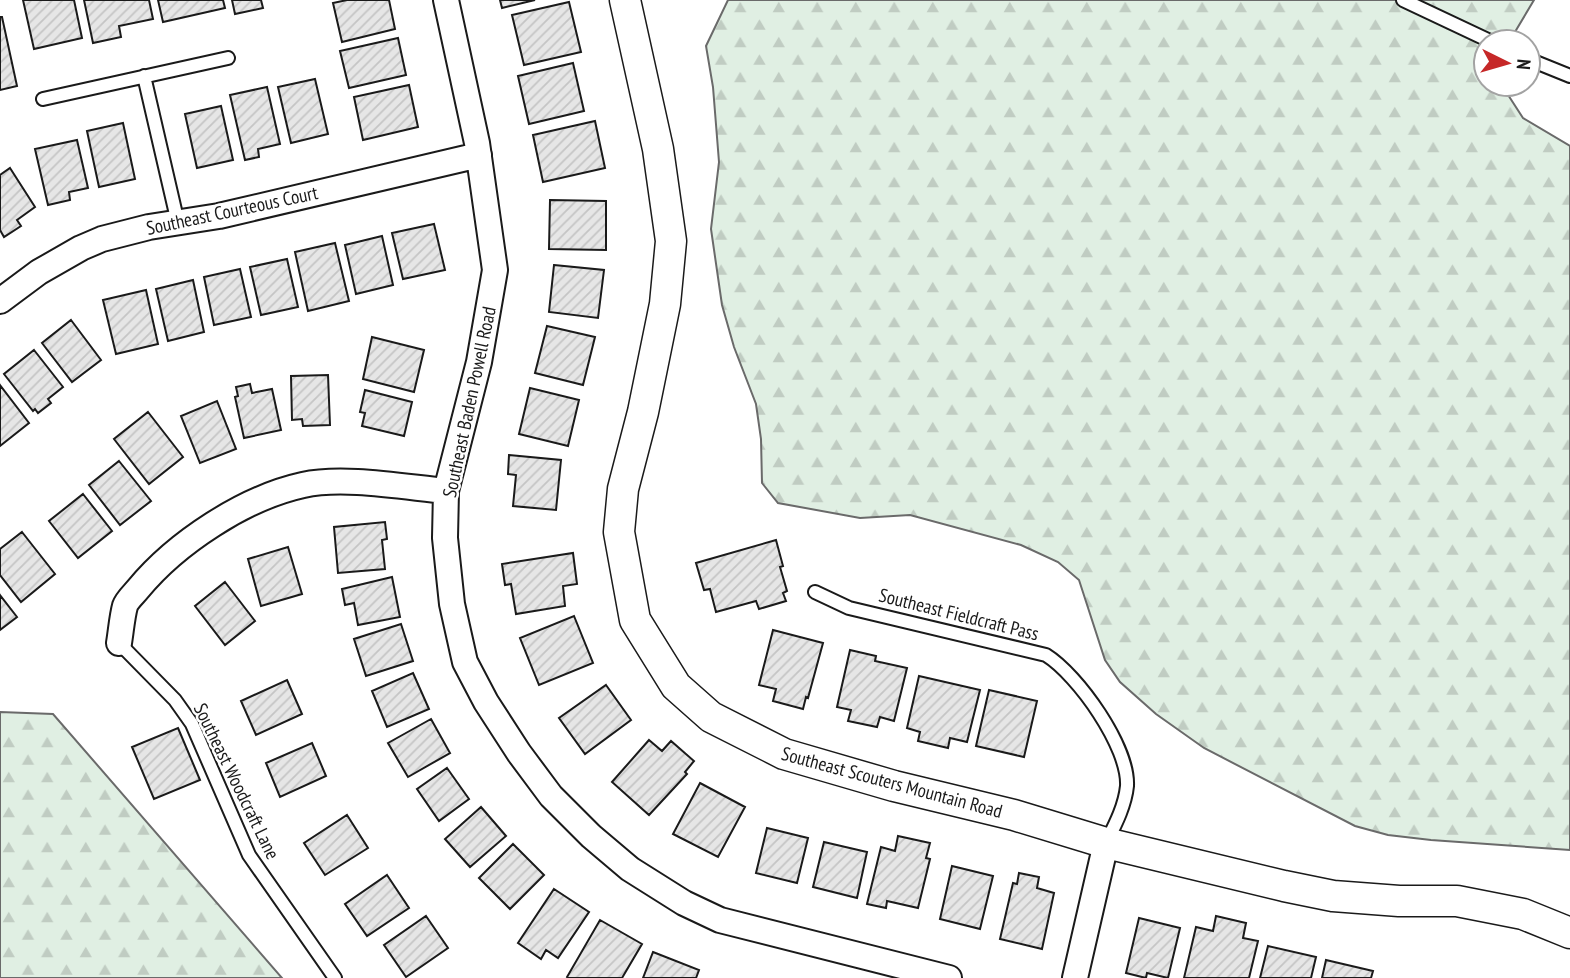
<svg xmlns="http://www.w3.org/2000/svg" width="1570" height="978" font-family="'PT Sans Narrow',sans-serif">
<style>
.forest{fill:url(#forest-firs);stroke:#6a6a6a;stroke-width:2}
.building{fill:url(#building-hatch);stroke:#1a1a1a;stroke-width:2}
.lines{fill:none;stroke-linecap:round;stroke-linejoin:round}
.service-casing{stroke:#1a1a1a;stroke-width:16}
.minor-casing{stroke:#1a1a1a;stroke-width:28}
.tertiary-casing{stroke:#1a1a1a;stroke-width:33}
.service{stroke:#fff;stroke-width:12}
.minor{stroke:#fff;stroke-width:24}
.tertiary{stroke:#fff;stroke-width:30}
.labels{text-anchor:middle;stroke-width:5;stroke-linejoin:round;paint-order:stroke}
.street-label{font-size:19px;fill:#1a1a1a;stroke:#fff}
</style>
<defs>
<pattern id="forest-firs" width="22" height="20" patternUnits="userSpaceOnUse" patternTransform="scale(1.75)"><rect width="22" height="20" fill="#e0efe3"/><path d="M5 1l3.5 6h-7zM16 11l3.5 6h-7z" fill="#c0ccc2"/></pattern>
<pattern id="building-hatch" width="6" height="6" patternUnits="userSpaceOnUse" patternTransform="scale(1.75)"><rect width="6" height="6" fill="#e6e6e6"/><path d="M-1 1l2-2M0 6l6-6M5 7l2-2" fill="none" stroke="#c5c5c5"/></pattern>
</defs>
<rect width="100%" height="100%" fill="#fff"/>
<path class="forest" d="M728 0H1534L1509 42H1486V84H1501L1523 118 1570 146V850L1431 840 1388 835 1355 826 1204 748 1156 714 1120 682 1105 660 1079 580 1058 562 1021 545 910 515 860 518 778 503 762 483 761 439 756 404 734 347 722 305 711 229 719 162 713 87 706 46Z
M0 712 53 714 282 978H0Z"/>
<path class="building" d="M23 0H74L82 38 34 49Z
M84 0H149L153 19 119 26 121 37 93 43Z
M158 0H223L225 8 163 22Z
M232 0H261L263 8 235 14Z
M347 0H389L395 29 342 42 333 3Z
M500 0H535L502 8Z
M569 2 581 52 524 65 512 15Z
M0 17H2L17 86 0 90Z
M398 38 406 75 349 88 340 51Z
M573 63 584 111 529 124 518 76Z
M315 79 328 134 291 143 278 87Z
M409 85 418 127 363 140 354 97Z
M267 87 280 144 258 149 259 157 245 160 230 95Z
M221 106 233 160 197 168 185 114Z
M595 121 605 168 543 182 533 135Z
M123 123 135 179 99 187 87 131Z
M77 140 88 188 69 192 70 200 48 205 35 149Z
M10 168 35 207 17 220 21 226 4 237 0 230V175Z
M550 200 606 201V250L549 249Z
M434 224 445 270 403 279 392 233Z
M382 236 393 285 356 294 345 245Z
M335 243 349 301 308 311 295 252Z
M287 259 298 307 261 315 250 267Z
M554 265 604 270 598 318 549 312Z
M240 269 251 317 214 325 204 277Z
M193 280 204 332 168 341 156 289Z
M146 290 158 344 116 354 103 300Z
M71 320 101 360 72 382 42 343Z
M547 326 595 337 583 385 535 373Z
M372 337 424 350 414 392 363 379Z
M34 350 63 387 48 399 51 403 38 413 35 409 33 411 4 374Z
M328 375 330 425 303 426 302 419 292 420 291 376Z
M250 384 252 393 272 389 281 430 244 438 235 397 238 396 236 387Z
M0 385 29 423 0 446Z
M530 388 579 400 568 446 519 434Z
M365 390 412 402 404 436 362 426 365 413 360 412Z
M217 401 236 449 200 463 181 416Z
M148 412 183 457 149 484 114 439Z
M509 455 561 460 556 510 513 506 516 475 508 474Z
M119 461 151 501 120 525 89 485Z
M83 494 112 531 78 558 49 521Z
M385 522 387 539 382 540 385 569 338 573 334 527Z
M22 532 55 574 21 602 0 575V549Z
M776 540 783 566 780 567 787 591 783 593 786 601 759 609 756 601 716 612 710 589 704 590 696 563Z
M288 547 302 594 261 606 248 559Z
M573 553 577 584 563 586 565 606 516 614 511 584 505 585 502 564Z
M392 577 400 617 358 625 354 603 345 605 342 589Z
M225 582 255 621 225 645 195 606Z
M0 595 17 617 0 630Z
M574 616 593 663 539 685 520 638Z
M401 624 413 661 366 676 354 639Z
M773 630 823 643 808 698 806 697 803 709 773 701 776 689 759 685Z
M850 650 876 656 875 661 907 668 894 721 880 717 877 727 848 721 851 710 837 707Z
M413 673 429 709 387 727 372 691Z
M919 676 980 690 967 742 950 738 948 748 918 741 920 732 907 728Z
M287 680 302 714 256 735 241 701Z
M606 685 631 720 585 754 559 718Z
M989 690 1037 701 1024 757 976 746Z
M431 719 450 753 408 777 388 743Z
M178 728 200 780 154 799 132 747Z
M649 740 662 751 671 741 694 761 685 772 687 774 649 815 612 782Z
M312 743 326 776 280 797 266 763Z
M447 768 469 799 439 821 417 789Z
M700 783 745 807 718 857 673 834Z
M481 807 506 836 470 867 445 839Z
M347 815 368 848 325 875 304 843Z
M767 828 808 838 797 883 756 873Z
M898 836 930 843 926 858 930 859 918 908 887 901 886 908 867 904 881 847 895 851Z
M824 842 867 852 857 898 813 887Z
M513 844 544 875 510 909 479 878Z
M952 866 993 876 980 929 940 919Z
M1019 873 1039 877 1037 888 1054 893 1042 949 1000 939 1013 883 1017 884Z
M387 875 409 908 367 936 345 904Z
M554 889 589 912 558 958 546 950 541 959 518 943Z
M426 916 448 948 406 977 384 945Z
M1216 916 1246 923 1243 938 1258 941 1249 978H1184L1196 927 1213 931Z
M1139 918 1180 928 1168 978 1147 973 1146 978 1126 973Z
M600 920 642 944 622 978H568L567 977Z
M1268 946 1316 957 1311 978H1260Z
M653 952 699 970 696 978H643Z
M1326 960 1373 971 1371 978H1322Z"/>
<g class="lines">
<g class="service-casing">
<path id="service" d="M1403 0 1492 42
M1528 59 1570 76
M144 76 178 223
M43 99 228 58
M815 592 849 608 1046 655C1078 675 1129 747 1127 786 1125 806 1115 825 1106 843
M119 643 175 700 192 724 249 855 335 978"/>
</g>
<g class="minor-casing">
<path id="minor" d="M446 0 477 143 495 270 479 362 446 491 445 538 452 604 465 662 486 702 519 753 551 796 591 836 630 869 684 903 720 920 949 978
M0 301 39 272 81 248 102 239 149 227 219 216 479 155
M119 643C121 631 122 617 125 606 127 600 134 594 138 589 176 543 244 498 303 485 343 476 404 487 446 491
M1075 978 1106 843"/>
</g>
<g class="tertiary-casing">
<path id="tertiary" d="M625 0 658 149 671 241 665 304 643 412 623 489 619 532 635 620 676 686 711 717 784 754 894 786 1014 815 1106 843 1284 886 1333 896 1399 901H1457L1523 914 1570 933"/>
</g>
<use href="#service" class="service"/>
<use href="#minor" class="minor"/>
<use href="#tertiary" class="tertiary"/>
</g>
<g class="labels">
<g class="street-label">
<text transform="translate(232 210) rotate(-12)" y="7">Southeast Courteous Court</text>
<text transform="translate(469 402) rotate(-78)" y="7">Southeast Baden Powell Road</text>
<text transform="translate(959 614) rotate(14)" y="7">Southeast Fieldcraft Pass</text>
<text transform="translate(237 781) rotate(64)" y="7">Southeast Woodcraft Lane</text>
<text transform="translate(892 782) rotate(15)" y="7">Southeast Scouters Mountain Road</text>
</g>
</g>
<g transform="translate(1507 63) rotate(95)"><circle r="33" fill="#ffffff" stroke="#a3a3a3" stroke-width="2"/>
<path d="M0-5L12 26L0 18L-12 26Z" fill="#c62828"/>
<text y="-10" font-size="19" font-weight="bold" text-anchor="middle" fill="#1a1a1a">N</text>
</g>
</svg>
